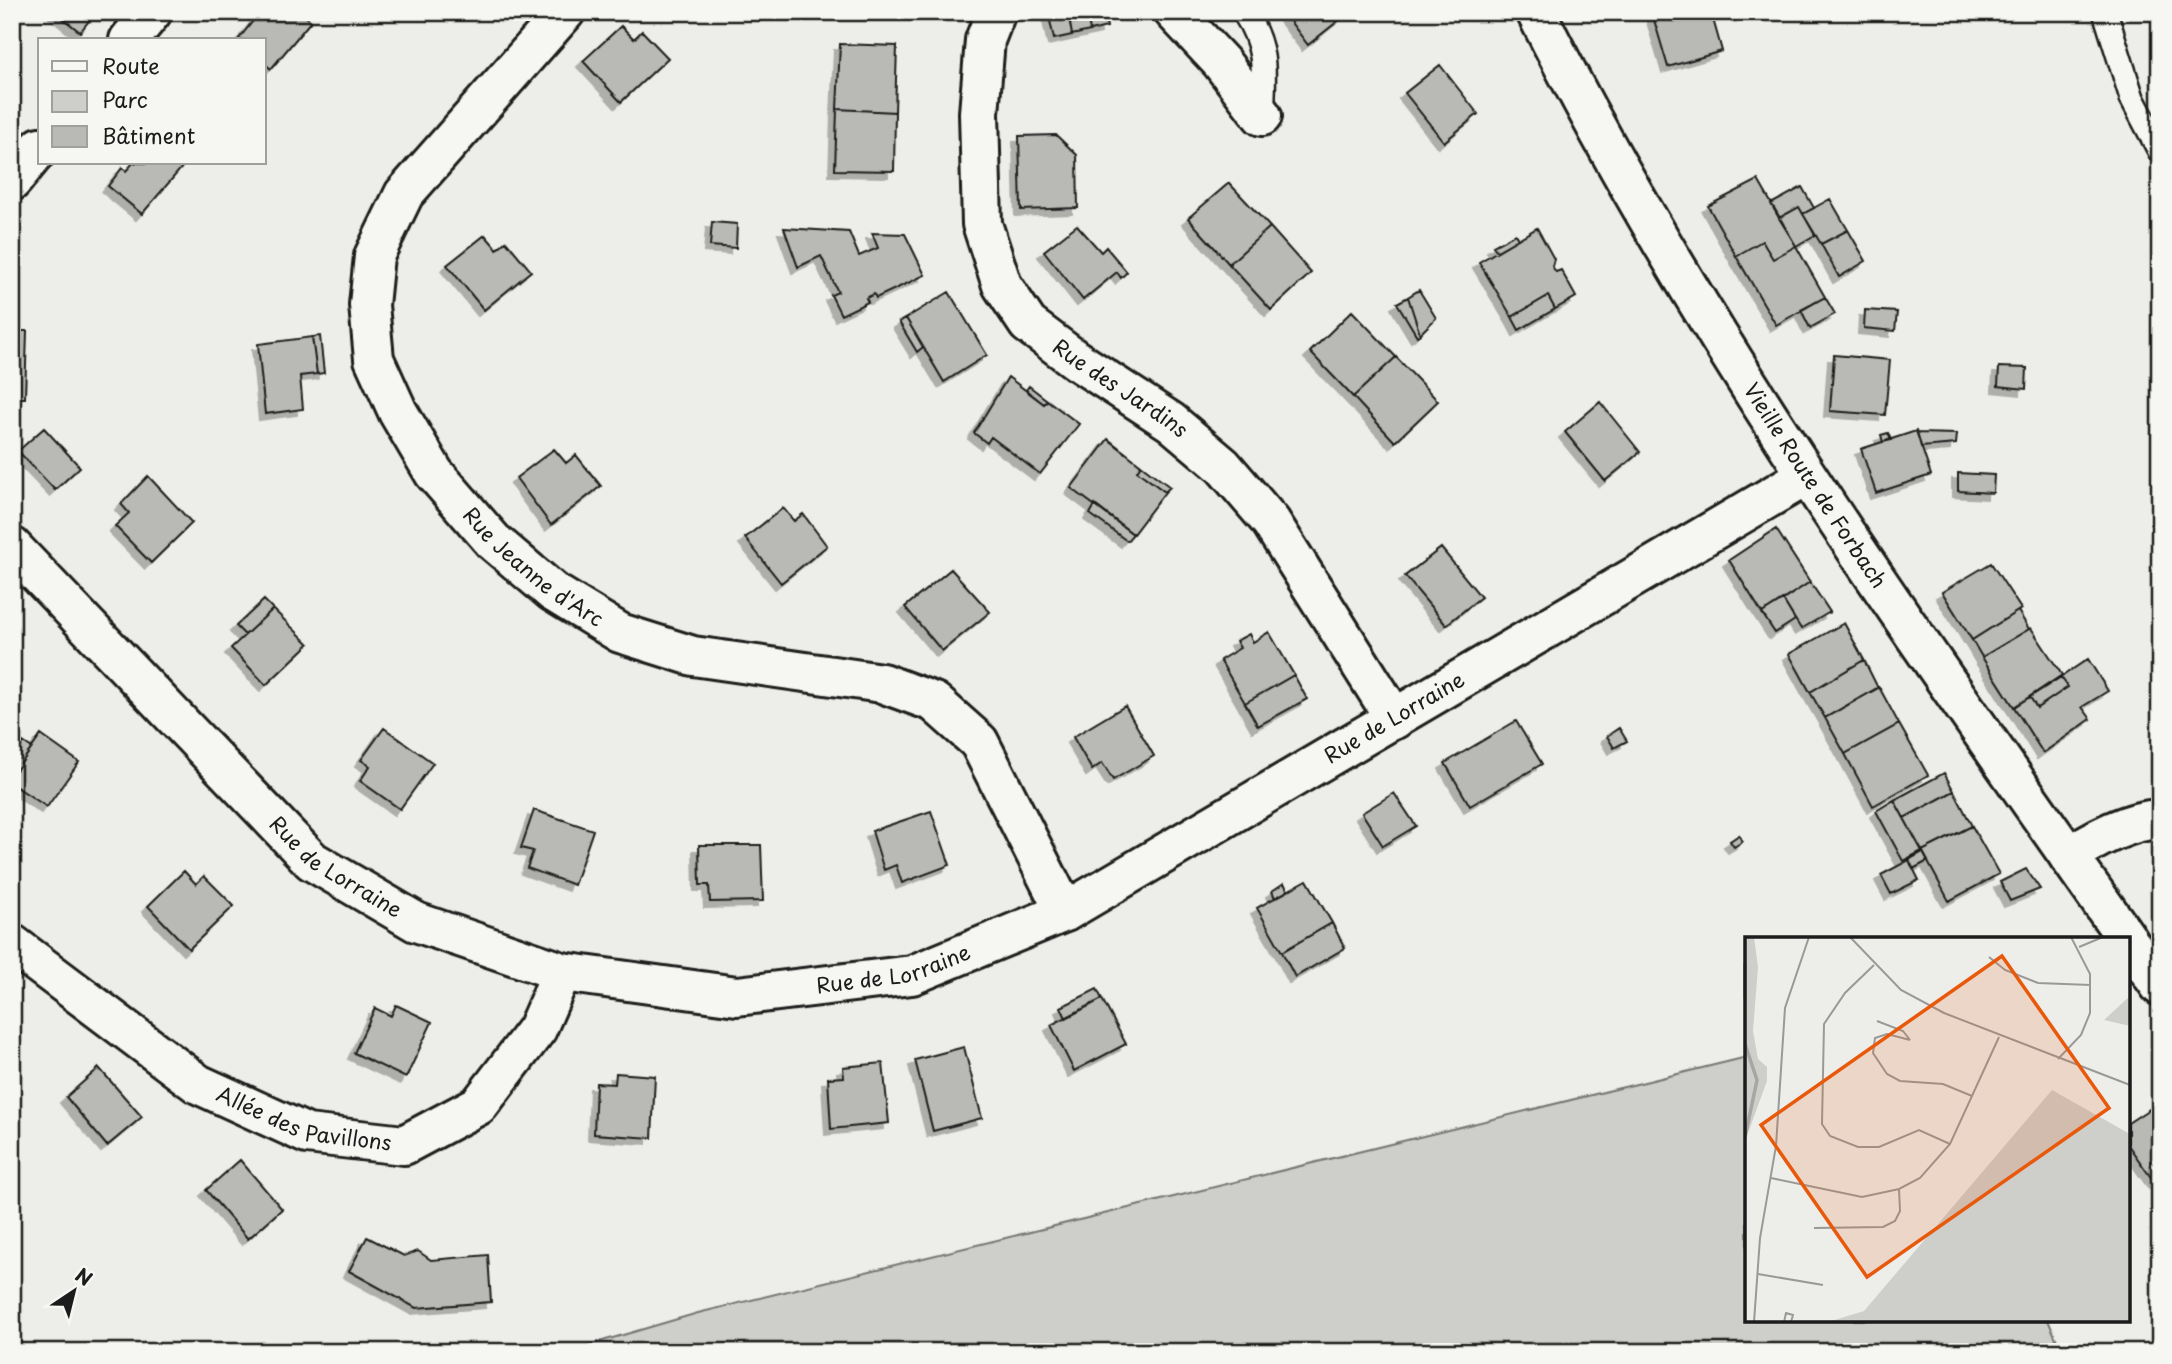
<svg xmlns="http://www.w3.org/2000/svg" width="2172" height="1364" font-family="'Playpen Sans',sans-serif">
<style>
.green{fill:#cececb;stroke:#757574;stroke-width:2}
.building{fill:#b9b9b6;stroke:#1c1c1c;stroke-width:2;filter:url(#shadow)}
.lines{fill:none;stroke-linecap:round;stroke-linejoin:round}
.lane-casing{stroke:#1c1c1c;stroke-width:28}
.street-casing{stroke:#1c1c1c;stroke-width:44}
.secondary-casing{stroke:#1c1c1c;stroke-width:44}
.lane{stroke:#f6f6f2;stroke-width:23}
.street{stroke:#f6f6f2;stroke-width:38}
.secondary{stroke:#f6f6f2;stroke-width:38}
.labels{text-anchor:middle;stroke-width:7;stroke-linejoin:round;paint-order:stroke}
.street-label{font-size:21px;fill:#1c1c1c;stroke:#f6f6f2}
.inset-river{fill:none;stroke:#a6a6a3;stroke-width:3.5}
.inset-road{fill:none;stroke:#999997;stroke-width:2}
.view{fill:#e8590c;fill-opacity:0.15;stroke:#e8590c;stroke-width:3.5}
.inset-edge{fill:none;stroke:#1c1c1c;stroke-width:3.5}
</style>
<defs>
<filter id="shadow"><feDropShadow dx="-6" dy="6" stdDeviation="0" flood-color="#0004"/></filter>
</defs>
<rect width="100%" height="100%" fill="#edede9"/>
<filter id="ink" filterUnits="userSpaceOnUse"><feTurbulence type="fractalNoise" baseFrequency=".0143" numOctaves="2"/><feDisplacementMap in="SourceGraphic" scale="14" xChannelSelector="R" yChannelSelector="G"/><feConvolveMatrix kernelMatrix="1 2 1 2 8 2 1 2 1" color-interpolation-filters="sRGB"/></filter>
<g filter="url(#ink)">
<path class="green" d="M1747 1057V1320H2048L2062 1352H565L698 1313Z"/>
<path class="building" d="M55 12H96L80 32Z
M260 12H301L311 21 271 69 264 63V40H238Z
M1048 12H1068L1072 35 1054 39Z
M1068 12H1086L1090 31 1072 35Z
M1086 12H1104L1107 27 1090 31Z
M1283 12H1339L1343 17 1308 45Z
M1711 12 1722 51 1668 67 1652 13Z
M621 26 634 39 642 31 668 58 621 102 583 61Z
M840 44 897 46 895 112 837 109Z
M1440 65 1478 114 1444 142 1405 93Z
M837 109 895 112 894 171 835 170Z
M1056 135 1077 155 1078 208 1021 210 1019 136Z
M133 163H181L184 165 142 214 108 186 122 168 126 171Z
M1758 180 1796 246 1773 259 1762 241 1736 256 1708 206Z
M1229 183 1270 227 1229 264 1188 218Z
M1802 187 1814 208 1803 214 1799 207 1779 218 1771 204Z
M1830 199 1848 230 1821 244 1803 214Z
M1799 207 1815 235 1796 246 1779 218Z
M712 222 737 224 736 248 710 246Z
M1077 225 1101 252 1106 247 1127 272 1121 278 1117 272 1083 300 1044 251Z
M1270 227 1311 273 1271 310 1229 264Z
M784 228 849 232 859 256 878 248 872 233 905 234 925 275 876 298 874 294 866 298 868 302 841 315 831 295 838 292 821 256 798 267Z
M1537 228 1554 259 1552 266 1556 272 1561 270 1576 297 1555 309 1548 296 1512 317 1479 262Z
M1848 230 1866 261 1839 277 1821 244Z
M1515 234 1518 239 1497 251 1493 246Z
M485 235 497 249 506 241 531 271 484 310 447 265Z
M1762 241 1773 259 1796 246 1825 297 1776 325 1736 256Z
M1419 290 1436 318 1420 334 1408 297Z
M949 292 987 355 944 382 906 318Z
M1548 296 1555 309 1519 330 1512 317Z
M1408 297 1420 334 1417 336 1397 303Z
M1825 297 1835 314 1810 328 1801 310Z
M1865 310 1897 312 1895 331 1864 328Z
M1352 311 1396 357 1353 397 1310 352Z
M906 318 923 347 917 352 899 322Z
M12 331H27L25 398H12Z
M320 336 324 373 317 374 312 337Z
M312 337 317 374 300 376 303 409 265 414 258 344Z
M1834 355 1890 360 1885 415 1830 411Z
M1396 357 1438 401 1395 442 1353 397Z
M1999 367 2027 368 2026 389 1998 386Z
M1008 377 1044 404 1047 400 1079 424 1040 474 991 437 987 443 974 433Z
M1029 386 1047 400 1044 404 1026 390Z
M1600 402 1640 452 1605 481 1565 432Z
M44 428 80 467 55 490 18 451Z
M1916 431 1931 475 1876 493 1861 449Z
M1888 433 1891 440 1883 442 1881 435Z
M1917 433 1957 434 1956 444 1921 447Z
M1108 439 1141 465 1137 471 1165 492 1133 534 1071 488Z
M554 449 566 463 576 455 601 486 551 525 516 478Z
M1141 465 1170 487 1165 492 1137 471Z
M1958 473 1994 475 1993 493 1958 491Z
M148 476 192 523 151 563 115 526 129 513 121 504Z
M1095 505 1133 534 1127 541 1090 514Z
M783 508 794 521 803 514 827 546 781 583 745 538Z
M1776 529 1810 582 1762 613 1729 560Z
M1441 548 1481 597 1446 625 1405 576Z
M1991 563 2021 609 1972 640 1942 592Z
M951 569 990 612 942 651 905 607Z
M1810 582 1830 612 1801 629 1783 600Z
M264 600 273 609 245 635 236 626Z
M1783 600 1795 620 1775 633 1762 613Z
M273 609 309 644 266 685 231 648Z
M2018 611 2029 629 1982 657 1972 640Z
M1844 623 1864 660 1810 692 1789 654Z
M2031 628 2062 675 2014 707 1982 657Z
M1269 632 1294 675 1245 703 1220 660 1240 648 1236 641 1249 634 1253 642Z
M2088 659 2108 691 2082 707 2091 719 2043 753 2014 707 2030 697 2037 708 2068 687 2061 677Z
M1864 660 1878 688 1825 718 1810 692Z
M1294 675 1307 699 1258 726 1245 703Z
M2061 677 2068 687 2037 708 2030 697Z
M1879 687 1899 724 1845 754 1825 718Z
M1125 706 1154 756 1113 780 1102 763 1092 770 1073 737Z
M1516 721 1542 764 1470 806 1445 763Z
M1899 724 1928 775 1873 806 1845 754Z
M384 728 433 763 400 809 360 781 370 766 361 760Z
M1619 728 1627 741 1614 748 1607 736Z
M41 735 79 762 47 807 12 784V776Z
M23 742 32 748 12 776V757Z
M1944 773 1954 791 1904 818 1894 800Z
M1954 791 1972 826 1922 851 1904 818Z
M1394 793 1416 826 1383 846 1362 813Z
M1894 800 1922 851 1903 861 1876 811Z
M534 810 593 830 574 885 527 868 533 851 521 848Z
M931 811 950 865 902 883 896 865 884 870 872 831Z
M1972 826 1999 874 1949 901 1922 851Z
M1739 835 1742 842 1734 847 1730 841Z
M699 845H761L763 901 710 902 709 885H700Z
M1923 852 1928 861 1913 869 1909 860Z
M1909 860 1919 880 1891 894 1881 875Z
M2026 869 2040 889 2010 901 2000 882Z
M184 871 196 884 204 876 234 906 189 949 148 906Z
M1307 880 1332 923 1282 952 1257 908Z
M1284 883 1288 891 1275 898 1272 891Z
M1332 923 1345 948 1295 977 1282 952Z
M1097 989 1102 999 1066 1018 1061 1007Z
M1102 999 1126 1044 1074 1071 1051 1025Z
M396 1005 432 1022 406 1078 354 1053 375 1008 391 1016Z
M964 1047 982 1118 933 1131 915 1060Z
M883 1063 889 1123 831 1129 828 1078 844 1077 843 1067Z
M99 1068 142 1117 107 1146 66 1097Z
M616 1073 655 1076 652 1138 594 1134 596 1083 615 1084Z
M2160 1102V1179L2155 1183 2128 1145V1123Z
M240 1160 282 1209 248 1239 206 1190Z
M367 1237 404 1256 418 1251 431 1260 488 1255 491 1302 416 1308 349 1271Z
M12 1326 24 1352H12Z"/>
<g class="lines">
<g class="lane-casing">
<path id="lane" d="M1244 12C1268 48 1264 74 1262 116
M2105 12 2132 98 2160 151"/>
</g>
<g class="street-casing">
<g id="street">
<path id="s1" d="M565 12 404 194 374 256 369 305 374 359 398 412 434 473 493 541 553 592 620 633 693 656 882 683 934 702 979 742 1065 912"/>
<path id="s2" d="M996 12 985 40 979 113 982 224 1002 285 1028 324 1076 360 1171 422 1223 466 1271 522 1395 719"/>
<path d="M1174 12 1221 62 1262 116"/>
<path id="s3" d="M1536 12C1700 340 1917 640 2127 939"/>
<path id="s4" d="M12 547 312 861 416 922 562 972 737 996 912 975 1065 912 1806 476"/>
<path d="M2069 857C2092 839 2131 820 2160 819"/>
<path d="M2128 941 2160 986"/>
<path id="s5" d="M12 944 198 1084 307 1134 404 1145 479 1105 537 1029 562 972"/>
</g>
</g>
<g class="secondary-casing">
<path id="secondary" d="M129 40 152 12
M12 181 40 147"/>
</g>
<use href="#lane" class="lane"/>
<use href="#street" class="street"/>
<use href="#secondary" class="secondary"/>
</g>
</g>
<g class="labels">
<g class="street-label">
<text dy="7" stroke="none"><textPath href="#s2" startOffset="438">Rue des Jardins</textPath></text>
<text dy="7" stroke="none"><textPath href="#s3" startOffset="550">Vieille Route de Forbach</textPath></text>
<text dy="7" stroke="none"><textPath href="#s1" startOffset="682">Rue Jeanne d'Arc</textPath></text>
<text dy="7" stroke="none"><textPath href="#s4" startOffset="1610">Rue de Lorraine</textPath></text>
<text dy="7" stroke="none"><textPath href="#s4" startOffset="457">Rue de Lorraine</textPath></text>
<text dy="7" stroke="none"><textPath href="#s4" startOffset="1045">Rue de Lorraine</textPath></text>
<text dy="7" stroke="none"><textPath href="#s5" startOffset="346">Allée des Pavillons</textPath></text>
</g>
</g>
<g transform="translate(1745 937)">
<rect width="385" height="385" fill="#edede9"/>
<path d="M0 0H9L13 30 8 94 13 122 22 130V144L0 204ZM385 59V89L359 83ZM307 153 385 197V385H83L119 374Z" fill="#cececb"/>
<path class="inset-river" d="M0 26V62M0 107 12 143 0 200"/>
<path class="inset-road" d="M105 0 156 53 199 76 385 148M334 10 358 0M244 20 260 33 293 46 346 48M129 28 100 56 79 87 77 187 85 199 113 210H134L174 193 205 207M132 84 158 94 165 103M165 103 142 97 130 101 128 116 142 137 155 144 198 147 227 159M313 122 336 98 345 76V37L326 0M26 241 117 260 154 252 175 241 205 207 254 100M69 291 138 290 150 284 155 274 154 252M13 337 78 348M9 385 15 301 31 209 40 71 64 0M39 385 41 376 48 378 46 385"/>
<path class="view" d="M257 19 364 171 122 340 16 188Z"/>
<rect width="385" height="385" class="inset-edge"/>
</g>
<rect width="2172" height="1364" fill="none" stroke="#f6f6f2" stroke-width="42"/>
<rect x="21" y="21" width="2130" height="1322" fill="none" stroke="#1c1c1c" stroke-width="2.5" filter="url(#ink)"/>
<rect x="38" y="38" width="228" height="126" fill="#f6f6f2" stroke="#9f9f9c" stroke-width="2"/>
<rect x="52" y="61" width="35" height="10" fill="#f6f6f2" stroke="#9f9f9c" stroke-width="2"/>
<text x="102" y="74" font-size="21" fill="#1c1c1c">Route</text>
<rect x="52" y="91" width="35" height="21" fill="#cececb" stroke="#9f9f9c" stroke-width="2"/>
<text x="102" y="108" font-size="21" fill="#1c1c1c">Parc</text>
<rect x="52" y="126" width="35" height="21" fill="#b9b9b6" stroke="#9f9f9c" stroke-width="2"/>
<text x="102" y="144" font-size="21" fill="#1c1c1c">Bâtiment</text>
<g transform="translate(74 1291) rotate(35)" stroke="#f6f6f2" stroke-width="5" paint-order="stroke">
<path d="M0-5L12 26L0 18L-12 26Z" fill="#1c1c1c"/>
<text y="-10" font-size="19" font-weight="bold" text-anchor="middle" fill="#1c1c1c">N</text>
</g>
</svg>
